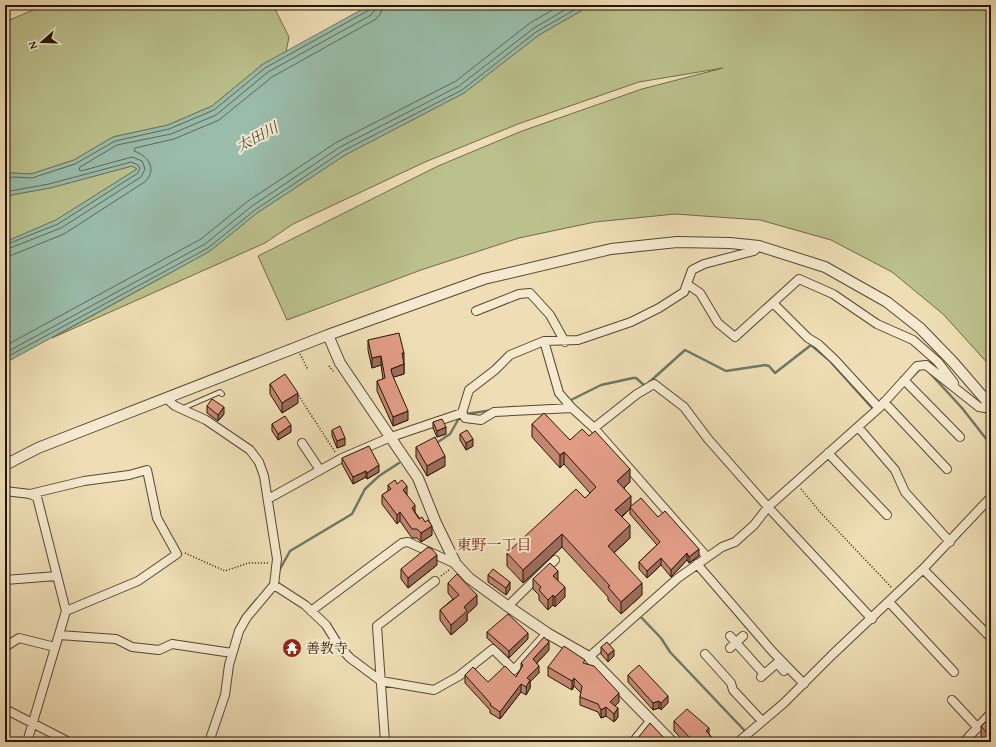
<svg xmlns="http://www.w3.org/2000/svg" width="996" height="747" font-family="'Gentium Book Plus','Noto Serif JP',serif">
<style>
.green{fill:#bbc18c;stroke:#706b46}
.water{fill:#9abcaa;stroke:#6b7966}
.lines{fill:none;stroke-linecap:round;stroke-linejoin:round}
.shore{stroke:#5f6856;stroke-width:1}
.stream{stroke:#6b7966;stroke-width:2.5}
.service-casing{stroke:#57472e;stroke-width:6}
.minor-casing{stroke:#57472e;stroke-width:10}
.tertiary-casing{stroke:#57472e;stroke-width:12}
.path{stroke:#241501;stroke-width:1.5;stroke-dasharray:1 2;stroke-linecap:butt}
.service{stroke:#f5eacf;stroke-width:4}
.minor{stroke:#f5eacf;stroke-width:8}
.tertiary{stroke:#f5eacf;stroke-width:10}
.wall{fill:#c28673;stroke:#241501}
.shaded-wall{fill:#9e6d5e;stroke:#241501}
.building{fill:#e19c86;stroke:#241501}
.labels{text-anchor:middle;stroke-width:4;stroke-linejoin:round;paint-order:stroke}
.poi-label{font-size:14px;fill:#241501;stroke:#f5eacf;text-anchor:start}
.water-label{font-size:15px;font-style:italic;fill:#4d4f3c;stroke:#f5eacf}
.neighbourhood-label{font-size:15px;fill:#7a1f14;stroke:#f5eacf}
</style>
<rect width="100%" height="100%" fill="#efdeb5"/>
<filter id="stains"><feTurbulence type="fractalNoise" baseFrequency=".005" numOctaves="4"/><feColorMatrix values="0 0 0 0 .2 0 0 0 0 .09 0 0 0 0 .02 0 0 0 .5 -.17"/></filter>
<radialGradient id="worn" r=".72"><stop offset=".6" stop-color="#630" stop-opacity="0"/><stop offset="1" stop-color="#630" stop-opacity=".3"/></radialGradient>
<path class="green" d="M45 5H273L289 37 286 52 263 64 212 106 168 125 113 137 74 160 31 174 11 173 5 176V22Z
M591 5H991V367L943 314 892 272 831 240 760 220 675 214 595 222 519 238 421 270 287 320 258 256 438 166 522 131 642 89 723 68 639 82 518 124 425 162 293 224 265 243 52 338 210 251 257 213 345 155 464 93 539 35Z
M132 166 137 169 56 220 5 242V199L11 195 50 188Z"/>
<path class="water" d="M370 5H591L539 35 464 93 345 155 257 213 210 251 5 363V242L56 220 137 169 132 166 50 188 11 195 5 199V176L11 173 31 174 74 160 113 137 168 125 212 106 263 64Z"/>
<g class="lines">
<path class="shore" d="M5 180 13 177 32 178 75 164 115 141 169 129 214 110 265 68 369 10 371 5
M5 194 10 191 49 184 131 162 138 165 140 168 138 173 58 224 5 245
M5 250 61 228 141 177 145 169 142 161 132 157 81 171 79 170 80 167 117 145 171 134 216 115 268 72 371 15 375 10 376 5
M5 256 12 255 64 234 146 181C157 168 148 156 134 151L135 148 174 139 219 120 272 77 376 19 381 13 382 5
M5 346 201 239 248 201 337 142 456 81 530 23 561 5
M5 353 205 244 252 206 340 147 459 86 534 28 573 5
M5 358 208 248 255 210 343 151 462 90 536 32 583 5"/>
<path class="stream" d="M928 371 962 408 991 445
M912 377 921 368
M569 401 601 385 633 378H636L645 386 685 350 726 371 765 365 769 366 775 373 811 345 829 360 873 409
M466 414 514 407
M435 444 450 434 458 420
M280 569 290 551 352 514 365 489 379 476 399 463
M248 610 257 599
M639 615 661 638 670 652 744 730
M237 627 243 616"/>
<g class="service-casing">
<path id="service" d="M181 409 220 392 222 394"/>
</g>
<g class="minor-casing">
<path id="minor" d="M687 284 700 293 718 323 735 337 799 279 833 294 877 324 913 340 938 362 954 383
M773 303 808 338 818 344 835 360 879 408
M476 311 519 294 530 293 550 315 565 342
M544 341 559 393 572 408 594 428 707 557
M904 380 960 437
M167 399 175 406 206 420 250 450 259 462 264 476 277 559 274 585 247 617 239 631 229 665 225 695 209 742
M884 402 947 469
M462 413 465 418 481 420 494 412 572 408
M858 427 895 470 905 492 950 542
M594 428 637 394 654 384 684 407 708 439 768 507 872 619
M302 443 320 470
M828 453 887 515
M5 491 30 494 37 497 66 611 27 742
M30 494 84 481 129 475 147 470 157 518 177 554 138 581 66 611
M268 499 342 458 391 437 462 413 469 390 495 370 510 355 544 341 578 340 631 322 659 308 684 292 692 270 704 264 754 251 759 246
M697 564 772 651 804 684
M923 569 991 638
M5 580 57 576
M274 585 305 605 326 625 339 646 350 658 381 681 434 690 459 676 493 649 514 670 547 633
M889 602 954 672
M508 606 555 560
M311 611 402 543 408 542 456 564
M59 635 116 639 132 647 159 650 172 644 232 653
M730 636 764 674
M5 647 19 638 55 647
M730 648 743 636
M705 654 731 683 733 690 762 721
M589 657 678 578 722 547 735 542 754 525 768 507 879 408 917 366 926 365 979 407 991 409
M761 677 777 663 784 671
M952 700 978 728
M5 709 69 742
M385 742 377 626 435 581
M633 742 651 720
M738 742 784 703 832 655 923 569 991 497
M964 742 991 713"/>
</g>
<g class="tertiary-casing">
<path id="tertiary" d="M328 335 340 363 418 478 436 523 456 564 469 578 506 605 547 633 589 657 672 742
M5 465 38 448 328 335 484 279 611 249 677 242 730 243 759 246 825 267 887 302 920 328 953 362 991 406"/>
</g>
<path class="path" d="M300 354 308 370
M329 366 334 372
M297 393 335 452
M801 489 820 512 892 588
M185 553 225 571 248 563H268
M441 576 449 570"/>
<use href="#service" class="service"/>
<use href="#minor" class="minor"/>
<use href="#tertiary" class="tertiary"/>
</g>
<path class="wall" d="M368 340 404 353V374L393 377 408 420 393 426 377 391V381L383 379 381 365 372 368 368 350Z
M270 384 298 403 282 413 270 394Z
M207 406 224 414 218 421 207 413Z
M433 422 446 434 437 437 433 428Z
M272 424 291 432 278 440 272 431Z
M532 424 570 440 630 482 624 488 631 507 658 517 699 556 689 563 687 560 671 577 661 565 647 578 639 569V562L657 545 630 514V509L622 517 630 538 614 553 642 595 621 614 608 600V597L562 547 523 583 507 566V553L585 498 590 493 564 464 560 468 532 437Z
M332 430 345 445 337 448 332 436Z
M460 434 473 446 466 450 460 440Z
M416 447 445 466 427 476 416 457Z
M342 458 379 472 367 479 366 477 353 484 342 464Z
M388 485 407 495 415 512 432 535 421 542 417 538H412L400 521 397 524 382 504V495L388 491Z
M437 565 408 588 401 579V569Z
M488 575 510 589 506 595 488 582Z
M533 579 558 581 565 597 555 607 553 605 548 610 539 600V595L533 589Z
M448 583 477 605 467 614V621L451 635 440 620V610L453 599 448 593Z
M487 632 528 639 509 658 487 638Z
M601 647 614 656 608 662 601 654Z
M549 650 537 663 539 673 530 682V688L526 695 521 692 500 719 490 713V710L465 683V675L488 682 516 677 521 668V663Z
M585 664 619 702 615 706 618 717 614 722 606 716 601 718 598 712 580 705V697L581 693 574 686 572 690 548 676V667Z
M628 675 668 703 661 710 659 708 653 710 628 682Z
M991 713V742H986L981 736V726L987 721V717Z
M674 721 709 734 716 742H685L674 731Z"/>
<path class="shaded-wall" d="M381 356V365L372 368V358Z
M404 364V374L391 378V369Z
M298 393V403L282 413V403Z
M224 407V414L218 421V415Z
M408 411V420L393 426V417Z
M291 425V432L278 440V434Z
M446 427V434L437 437V431Z
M345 438V445L337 448V441Z
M473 439V446L466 450V443Z
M564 452V464L560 468V455Z
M445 456V466L427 476V466Z
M379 465V472L367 479V473Z
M630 469V482L617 494V481Z
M366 471V477L353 484V477Z
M407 486V495L403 490Z
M631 496V508L630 507V509L615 522V510Z
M415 505V514L412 508Z
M400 512V521L397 524V515Z
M630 525V538L608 558V546Z
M432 526V535L421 542V533Z
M562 534V547L523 583V570Z
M699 549V556L689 563V557Z
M687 553V560L671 577V570Z
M437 555V565L408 588V578Z
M661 558V565L647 578V571Z
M558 571V581L553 576Z
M510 582V589L506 595V588Z
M642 583V595L621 614V602Z
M565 587V597L555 607V597Z
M477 595V605L467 614V621L451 635V625L464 607Z
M553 595V605L548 610V600Z
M528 633V639L509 658V651Z
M549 642V650L533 667V659Z
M614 650V656L608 662V655Z
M539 666V673L530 682V688L526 695 527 678Z
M574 678V686L572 690V681Z
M521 684V692L500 719V712Z
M619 693V702L610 711V702Z
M668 696V703L661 710V703Z
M659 701V708L653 710V703Z
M606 707V716L601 718V710Z
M618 708V717L614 722V714Z
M709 728V738L706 731Z"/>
<path class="building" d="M399 333 404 353H402L404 364 391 369 392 374 408 411 393 417 377 381 385 378 381 356 372 358 368 340Z
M285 374 298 393 282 403 270 384Z
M212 399 224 407 218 415 207 406Z
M544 413 570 440 582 429 589 436 595 431 630 469 617 481 631 496 615 510 630 525 608 546 642 583 621 602 608 587 610 586 562 534 523 570 507 553 576 489 585 498 596 487 564 452 560 455 532 424Z
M285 416 291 425 278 434 272 424Z
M442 419 446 427 437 431 433 422Z
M340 426 345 438 337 441 332 430Z
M467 430 473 439 466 443 460 434Z
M435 437 445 456 427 466 416 447Z
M369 446 379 465 367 473 366 471 353 477 342 458Z
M395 480 397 484 402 480 407 486 403 490 415 505 412 508 419 519 422 517 425 522 428 520 432 526 421 533 417 529H412L400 512 397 515 382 495 391 489 388 485Z
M641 498 658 517 665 511 699 549 689 557 687 553 671 570 661 558 647 571 639 562 660 542 630 507Z
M428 547 432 549 437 555 408 578 401 569Z
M550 563 558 571 553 576 565 587 555 597 553 595 548 600 539 590 541 587 533 579Z
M493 569 510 582 506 588 488 575Z
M457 574 477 595 464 607 467 611 451 625 440 610 459 595 448 583Z
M508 614 528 633 509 651 487 632Z
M544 637 549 642 533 659 539 666 527 678 530 680 526 687 521 684 500 712 490 705 491 704 465 675 473 667 488 682 505 666 516 677 523 665 521 663Z
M607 642 614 650 608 655 601 647Z
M564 646 585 660 583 663 594 666 619 693 610 702 618 708 614 714 606 707 601 710 598 704 580 697 582 686 574 678 572 681 548 667Z
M639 665 668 696 661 703 659 701 653 703 628 675Z
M687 709 709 728 706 731 716 742H694L674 721Z
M991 713V738L981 726 989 719 987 717Z
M650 723 668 742H632L631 740 637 739Z"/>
<defs>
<g id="temple-disc" transform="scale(1)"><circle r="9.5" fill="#8f2418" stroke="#f5eacf"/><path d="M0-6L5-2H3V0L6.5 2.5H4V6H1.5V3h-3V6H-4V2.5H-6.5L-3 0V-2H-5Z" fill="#fff"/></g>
</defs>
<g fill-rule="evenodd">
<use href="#temple-disc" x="292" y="648"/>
</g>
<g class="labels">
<g class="poi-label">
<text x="306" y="653">善教寺</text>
</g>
<g class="water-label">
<text transform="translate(257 137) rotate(-28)" y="5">太田川</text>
</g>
<g class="neighbourhood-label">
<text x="494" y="550">東野一丁目</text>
</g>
</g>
<rect width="996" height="747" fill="none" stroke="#efdeb5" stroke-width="20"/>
<rect x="6" y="6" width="984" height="735" fill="none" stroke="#241501" stroke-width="2"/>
<rect x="10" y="10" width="976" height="727" fill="none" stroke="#241501"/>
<g transform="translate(42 42) rotate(250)" stroke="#f5eacf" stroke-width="3" paint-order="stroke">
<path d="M0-3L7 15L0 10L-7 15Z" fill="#241501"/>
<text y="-6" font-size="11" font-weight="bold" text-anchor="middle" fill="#241501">N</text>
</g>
<rect width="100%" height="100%" filter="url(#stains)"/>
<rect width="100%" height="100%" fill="url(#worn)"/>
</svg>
